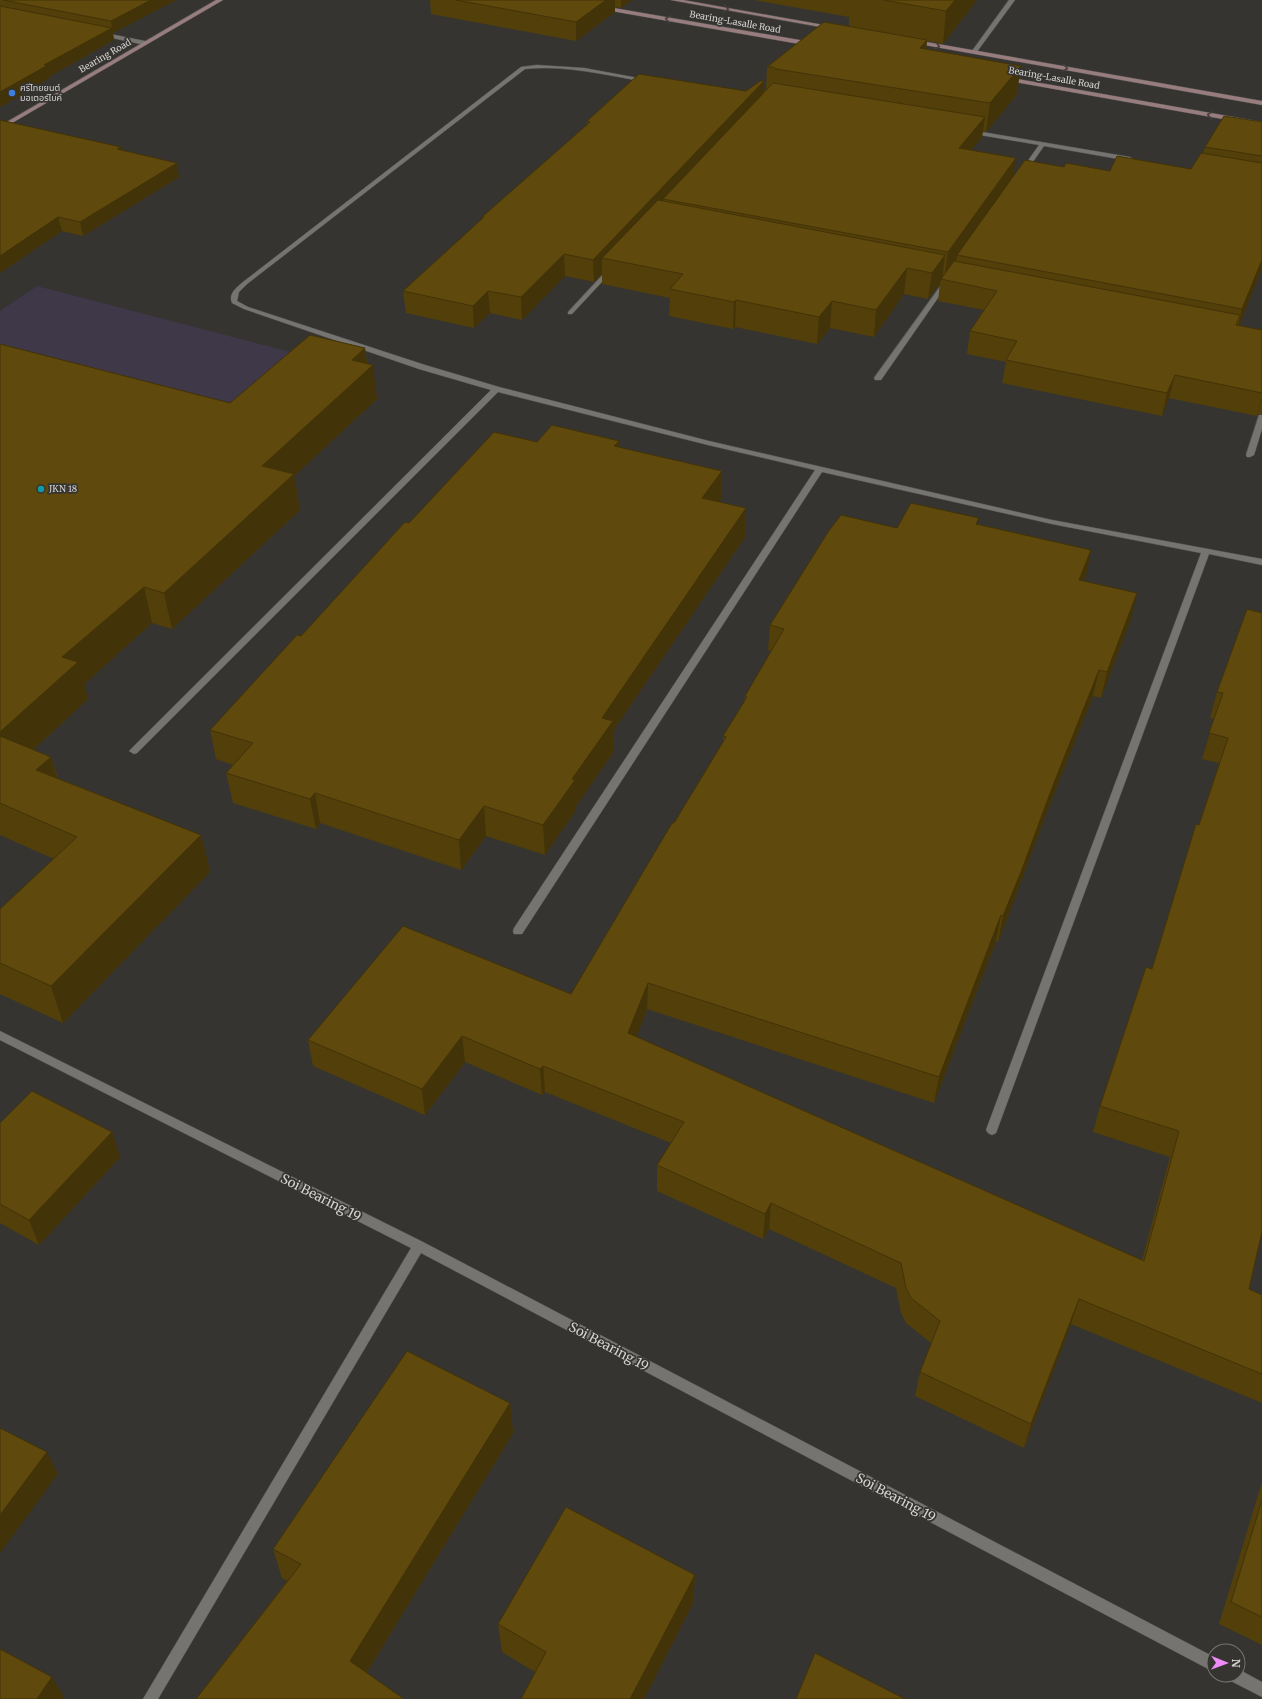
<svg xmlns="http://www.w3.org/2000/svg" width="1262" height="1699" font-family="Merriweather,'Noto Sans Thai',serif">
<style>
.commercial{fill:#3e3849}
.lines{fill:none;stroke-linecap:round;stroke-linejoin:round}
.street-casing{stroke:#545250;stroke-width:1}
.secondary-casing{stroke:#545250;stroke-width:1}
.street{fill:#757470;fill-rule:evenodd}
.secondary{fill:#977d7e;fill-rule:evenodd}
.wall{fill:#523f0a}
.shaded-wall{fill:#423308}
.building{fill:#5f490c;stroke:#423308}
.oneway{stroke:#443f3d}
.shop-dot{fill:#3f7fe0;stroke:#353431;stroke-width:1.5}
.culture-dot{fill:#0f9aa8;stroke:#353431;stroke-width:1.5}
.labels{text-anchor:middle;stroke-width:3.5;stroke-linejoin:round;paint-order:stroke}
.far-street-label{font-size:9px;fill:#d4d3d1;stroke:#353431}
.far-poi-label{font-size:9px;fill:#d4d3d1;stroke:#353431;text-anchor:start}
.near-street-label{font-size:13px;fill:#d4d3d1;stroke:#353431}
</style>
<rect width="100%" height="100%" fill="#353431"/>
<path class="commercial" d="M37 286 302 355 0 623V311Z"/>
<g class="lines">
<g class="street-casing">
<path id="street" d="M1009 0H1015L976 53H972V51Z
M100 32 145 41 148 43 145 45 98 35 97 34Z
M537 65 584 68 649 80 646 82C606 75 565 65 525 69L247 284 239 292 237 301 248 307 425 365 499 387 709 441 1052 520 1262 559V565L1209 554 996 1133 992 1135 988 1133 986 1130 1201 553 1052 524 822 472 522 934H514L513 931 514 928 815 470 708 445 498 392 137 753 134 754 129 751 491 390 419 369 244 309 232 303C228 294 236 288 243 282L521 67Z
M970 130 1130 157 1133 159 1130 161 1044 146 1025 173 1023 174 1020 172 1039 145 968 133 967 132Z
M609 268 614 269 572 314H568V312Z
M944 281 949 282 881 380H875L874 378Z
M1259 415H1262V429L1254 455 1250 457H1247L1246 455Z
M0 1031 423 1242 1214 1657V1672L421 1253 158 1699H143L411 1248 0 1040Z
M1238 1669 1262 1682V1697L1229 1680 1227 1675H1238Z"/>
</g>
<g class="secondary-casing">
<path id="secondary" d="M216 0H223L0 130V126Z
M671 0H683L835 27 832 29Z
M602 6 811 42 814 44 811 46 600 9 599 8Z
M915 40 1262 101V105L913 43V41Z
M1006 77 1262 122V126L1004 80 1003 79Z"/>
</g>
<use href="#street" class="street"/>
<use href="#secondary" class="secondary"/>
</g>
<path class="wall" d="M0 0H176L113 33 114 40 50 76V78L0 107Z
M430 0H632L621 8 615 7V12L576 41 431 14Z
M754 0H977L943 44 927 41 926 49 1017 94 986 132 983 131 982 137 971 150 1013 177 1064 167 1110 171 1191 169 1203 153 1205 147 1262 122V268L1239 326 1262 330V414H1258L1257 416 1169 398 1162 416 1002 383 1006 362 967 354 970 331 984 310 938 301 940 283 928 299 904 294 874 337 830 328 817 344 735 327 733 329 669 316 670 298 602 284V273L594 282 565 276 522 320 490 313 474 328 406 313 403 291 482 219V217L587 125V121L746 91 764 81 763 92 766 90 767 67 849 26V17Z
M0 120 122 150 179 177 83 236 62 231 0 273Z
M0 344 230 403 365 348 367 363 377 399 294 476 300 510 172 629 152 623 84 684 88 699 33 750 51 757 58 778 201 835 210 872 63 1023 0 994V909L54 859 0 835Z
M537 442 722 471 721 499 719 502 746 508 745 537 613 731 614 751 576 806V810L545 855 486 836 461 870 320 823 316 829 233 803 226 773 233 765 216 759 210 730 301 636 409 523Z
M978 524 1091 550 1086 575 1083 581 1131 619 1101 698 1093 696 1046 814 1015 898 998 942 996 941 934 1103 647 1009 636 1037 1142 1260 1170 1157 1093 1132 1100 1106 1152 969 1219 763 1202 759 1214 719 1210 718 1217 692 1247 609 1249 1289 1262 1295V1403L1071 1324 1024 1448 915 1396 920 1372 931 1343 906 1323 901 1313 896 1288 769 1229 763 1239 657 1191V1165L671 1143 545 1092 542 1095 465 1062 425 1115 313 1066 308 1040 571 994 674 823 723 742V736L744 702 745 696 771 651 768 650 770 625 897 528Z
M0 1123 112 1132 120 1157 39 1245 0 1223Z
M510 1403 513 1433 367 1672 196 1699 287 1581 282 1578 273 1549Z
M1262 1482V1645L1219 1624Z
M695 1575 693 1603 644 1699H521L535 1672 502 1652 498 1624Z"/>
<path class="shaded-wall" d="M151 0H176L113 33 111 21Z
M606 0H615V12L576 41V22Z
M621 0H632L621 8Z
M955 0H977L943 44 946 11Z
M112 28 114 40 50 76V78L0 107V92L44 65Z
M927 40 924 67 920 48Z
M1021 66 1017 94 986 132 990 103Z
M764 81 763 101 663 199V208L602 258V273L594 282 593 260Z
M985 117 982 137 956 169 959 148Z
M121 147 124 160 117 149Z
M1016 158 1013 179 957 255V258L945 274 948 252Z
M177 163 179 177 83 236 80 222Z
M58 217 62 231 0 273V256Z
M564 254 565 276 522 320 521 297Z
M945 255 942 280 941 279 940 283 928 299 932 273Z
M1262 260V268L1237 331 1242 309Z
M907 268 904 294 874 337 876 310Z
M488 291 490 313 474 328 473 306Z
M736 300 735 327 733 329 734 302Z
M832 301 830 328 817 344 819 317Z
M365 348 367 370 373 365 377 399 294 476 300 510 172 629 164 593 262 466 352 360Z
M1175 375 1169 398 1162 416 1167 393Z
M1262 398V400L1257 416Z
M619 441V469L614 446Z
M722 471 721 499 701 526 702 498Z
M746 508 745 537 613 731 614 751 576 806V810L545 855 543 825 572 779 602 718Z
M1091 550 1086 575 1074 606 1079 580Z
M144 587 152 623 84 684 88 699 9 772 0 742V732L62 657Z
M1137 593 1131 619 1101 698 1107 672Z
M1099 670 1093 696 1046 814 1015 898 998 942 1003 916 1052 788Z
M51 757 62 795 36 770Z
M315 793 320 823 316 829 310 799Z
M484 806 486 836 461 870 459 840Z
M201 835 210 872 63 1023 51 986Z
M1001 915 996 941 934 1103 939 1077Z
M648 983 647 1009 628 1059V1033Z
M462 1036 465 1062 425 1115 422 1089Z
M543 1066 545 1092 542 1095 540 1069Z
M112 1132 120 1157 39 1245 29 1220Z
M771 1203 769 1229 763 1239 765 1214Z
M1079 1299 1071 1324 1024 1448 1031 1424Z
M510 1403 513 1433 357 1688 350 1661Z
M47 1452 58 1474 0 1553V1515Z
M695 1575 693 1603 644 1699H630Z
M52 1677 64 1697 62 1699H37Z"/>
<path class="building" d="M3 0H151L111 21Z
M456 0H606L576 22Z
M883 0H955L946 11Z
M0 6 112 28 44 65H48L0 92Z
M824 22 927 40 920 48 1021 66 990 103 776 69 773 67H767Z
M639 74 746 91 760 81H764L593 260 564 254 521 297 488 291 473 306 403 291 484 217H482L590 122 587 121Z
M773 83 985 117 959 148 1016 158 948 252 663 199Z
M1224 116 1262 122V156L1205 147Z
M0 120 121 147 117 149 177 163 80 222 58 217 0 256Z
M1201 153 1262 163V260L1242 309 957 255 1025 160 1064 167 1066 163 1110 171 1117 156 1191 169Z
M658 200 945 255 932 273 907 268 876 310 832 301 819 317 736 300 734 302 670 289 683 274 602 258Z
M954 261 1240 315 1236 325 1262 330V393L1175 375 1167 393 1006 360 1017 341 970 331 997 291 941 279Z
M310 335 365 348 352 360 373 365 262 466 294 474 164 593 144 587 62 657 78 662 0 732V344L230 403Z
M552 425 619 441 614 446 722 471 702 498 746 508 602 718 613 721 572 779 575 780 543 825 484 806 459 840 315 793 310 799 226 773 253 743 210 730 297 635 301 636 405 522 409 523 494 432 537 442Z
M911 503 979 518 976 524 1091 550 1079 580 1137 593 1107 672 1099 670 1052 788 1021 872 1003 916 1001 915 939 1077 648 983 628 1033 1144 1261 1179 1131 1100 1106 1146 967 1152 969 1196 824 1199 825 1228 738 1209 733 1223 693 1217 692 1247 609 1262 613V1232L1249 1289 1262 1295V1374L1079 1299 1031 1424 920 1372 940 1321 911 1298 906 1288 901 1263 771 1203 765 1214 657 1165 684 1122 543 1066 540 1069 462 1036 422 1089 308 1040 403 926 571 994 672 823H674L726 737 723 736 747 697 745 696 784 629 770 625 828 532 841 515 897 528Z
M0 736 51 757 36 770 201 835 51 986 0 963V909L77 837 0 803Z
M32 1091 112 1132 29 1220 0 1204V1123Z
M407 1351 510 1403 350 1661 404 1699H196L301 1564 273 1549Z
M0 1428 47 1452 0 1515Z
M1262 1500V1617L1231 1602Z
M566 1507 695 1575 630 1699H521L546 1652 498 1624Z
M0 1649 52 1677 37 1699H0Z
M815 1653 905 1699H796Z"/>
<defs><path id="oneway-chevron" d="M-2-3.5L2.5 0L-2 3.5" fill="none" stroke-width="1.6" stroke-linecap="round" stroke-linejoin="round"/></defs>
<g class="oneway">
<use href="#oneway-chevron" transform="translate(726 9) rotate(10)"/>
<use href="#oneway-chevron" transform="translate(668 19) rotate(-170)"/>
<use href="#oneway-chevron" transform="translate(937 46) rotate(10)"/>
<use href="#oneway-chevron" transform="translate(1065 68) rotate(10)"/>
<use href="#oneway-chevron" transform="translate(1210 115) rotate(-170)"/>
</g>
<circle class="shop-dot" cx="12" cy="93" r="4"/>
<circle class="culture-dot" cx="41" cy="489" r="4"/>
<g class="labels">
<g class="far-street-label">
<text transform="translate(735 22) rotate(10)" y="3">Bearing-Lasalle Road</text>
<text transform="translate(105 56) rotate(-30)" y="3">Bearing Road</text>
<text transform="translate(1054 78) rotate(10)" y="3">Bearing-Lasalle Road</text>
</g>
<g class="far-poi-label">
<text x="20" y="91">ศรีไทยยนต์<tspan x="20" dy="10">มอเตอร์ไบค์</tspan></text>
<text x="49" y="492">JKN 18</text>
</g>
<g class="near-street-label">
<text transform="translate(321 1197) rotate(27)" y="5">Soi Bearing 19</text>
<text transform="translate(609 1346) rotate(28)" y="5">Soi Bearing 19</text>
<text transform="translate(896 1497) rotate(28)" y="5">Soi Bearing 19</text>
</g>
</g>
<g transform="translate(1226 1663) rotate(91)"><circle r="19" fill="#353431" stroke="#757471"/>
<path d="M0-3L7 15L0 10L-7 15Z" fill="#ee8bf8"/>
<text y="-6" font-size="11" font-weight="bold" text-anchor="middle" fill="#d4d3d1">N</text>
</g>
</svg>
